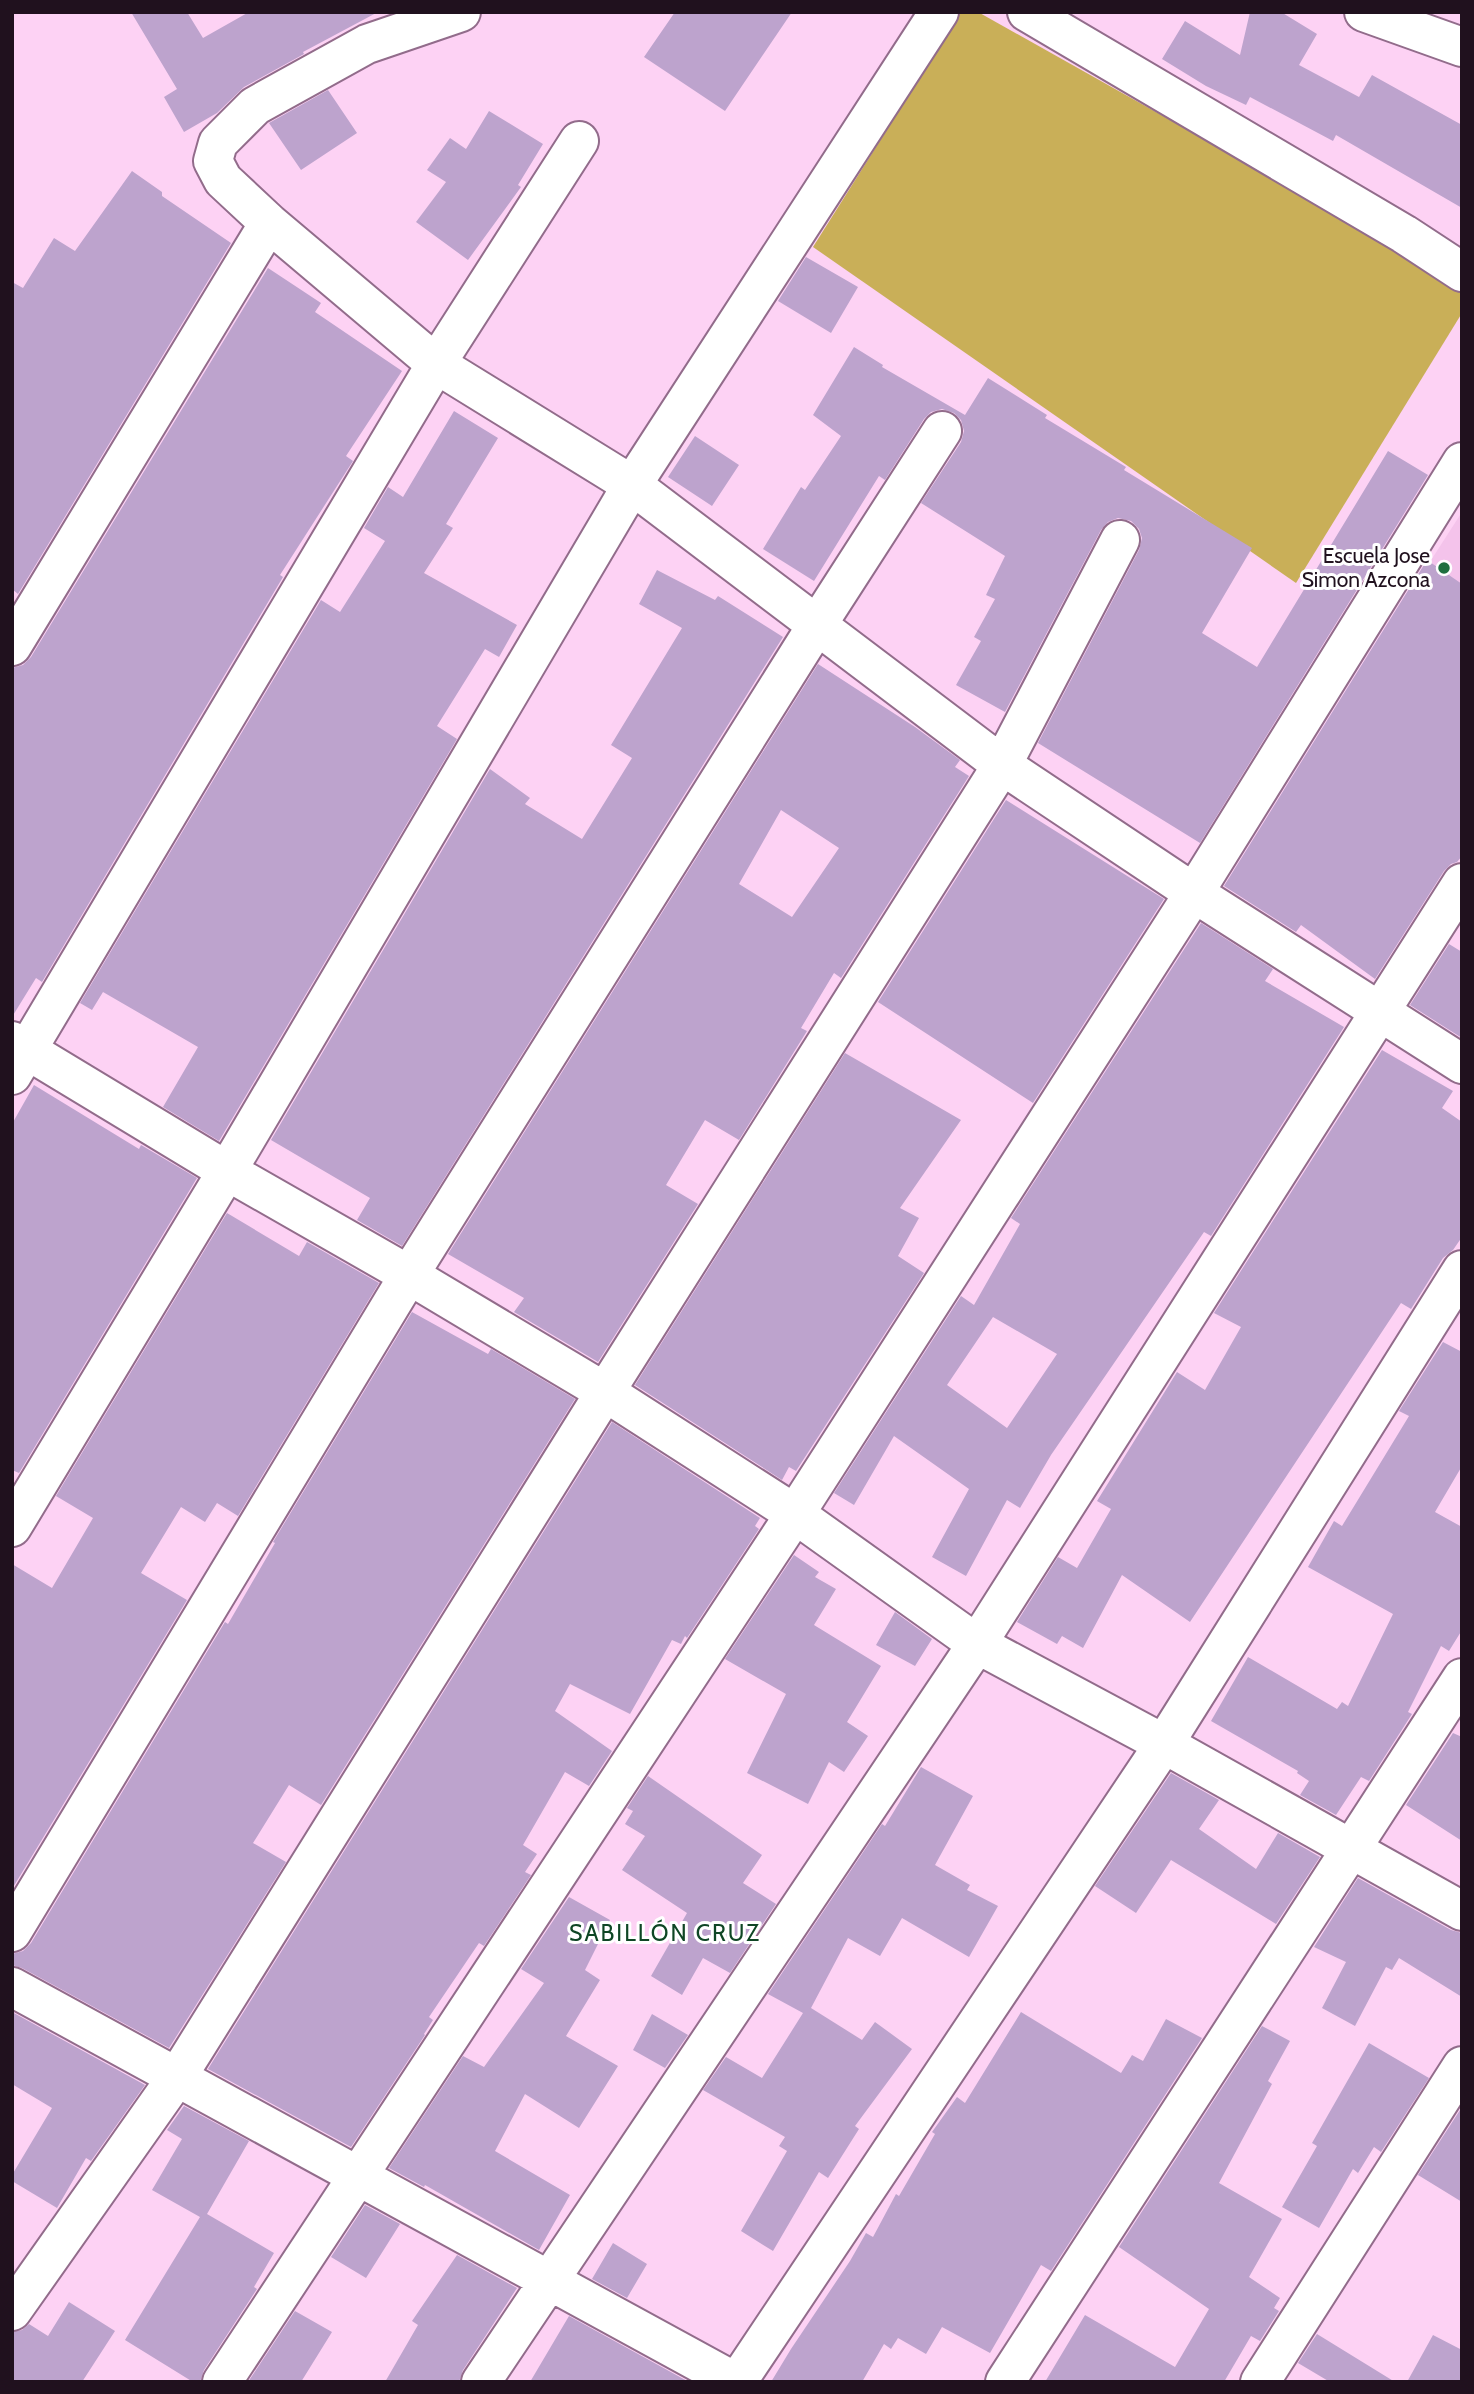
<svg xmlns="http://www.w3.org/2000/svg" width="1474" height="2394" font-family="Cabin,sans-serif">
<style>
.built{fill:#f4c3eb}
.green{fill:#c9af58}
.building{fill:#bda3cd;fill-rule:evenodd}
.lines{fill:none;stroke-linecap:round;stroke-linejoin:round}
.street-casing{stroke:#926c8b;stroke-width:42}
.street{stroke:#fff;stroke-width:38}
.poi-dot{fill:#1f6f3f;stroke:#fff;stroke-width:2.5}
.labels{text-anchor:middle;stroke-width:6;stroke-linejoin:round;paint-order:stroke}
.poi-label{font-size:21px;fill:#20111e;stroke:#fff;text-anchor:end}
.neighbourhood-label{font-size:23px;letter-spacing:2px;fill:#0f4625;stroke:#fff}
</style>
<rect width="100%" height="100%" fill="#fdd2f4"/>
<path class="built" d="M1462 512V670L1390 624Z"/>
<path class="green" d="M961 12H978L1462 284V313L1296 583 813 247Z"/>
<path class="building" d="M131 12H187L203 38 249 12H378L303 52 304 54 244 87 217 113 184 132 164 97 177 89Z
M675 12H792L725 111 644 57Z
M1250 12H1281L1317 34 1299 65 1359 97 1372 75 1462 125V208L1336 135 1333 141 1250 97 1246 105 1206 86 1162 59 1185 21 1240 55Z
M328 90 357 133 301 170 269 123Z
M489 111 543 144 518 185 521 187 468 260 416 222 446 182 427 170 450 138 466 149Z
M132 171 162 192V196L231 243 18 594 12 589V282L23 288 54 238 75 251Z
M806 257 858 287 831 333 778 301Z
M268 268 321 303 315 312 402 371 346 456 353 461 280 575 283 577 42 982 36 978 12 1017V668L23 665 31 657Z
M854 347 883 365 882 367 965 415 988 378 1047 415 1045 418 1126 467 1124 470 1252 548 1202 633 1257 667 1388 451 1428 475 1200 843 1038 743 1139 550 1142 538 1139 529 1131 521 1118 518 1108 522 1101 530 1005 712 956 685 981 641 974 637 995 599 986 595 1005 556 921 503 961 442 964 431 961 420 954 413 942 409 931 412 924 419 885 480 879 476 814 581 763 549 801 487 805 490 841 436 813 415Z
M454 411 498 438 446 524 453 528 424 573 517 625 499 657 485 649 437 726 457 739 219 1141 163 1107 198 1047 103 992 92 1010 80 1003 321 600 340 612 385 541 364 528 388 487 403 497Z
M695 436 739 465 712 506 668 477Z
M1427 560 1462 584V856L1457 862 1451 864 1444 871 1375 979 1301 925 1296 932 1224 886Z
M657 570 715 600 718 596 783 637 402 1246 357 1220 370 1198 271 1140 490 769 530 798 525 804 582 839 632 758 611 745 682 628 639 604Z
M818 664 915 727 960 760 955 767 969 776 841 978 834 973 801 1028 807 1031 739 1140 705 1120 666 1185 698 1204 598 1362 514 1312 524 1298 448 1254ZM781 810 839 848 792 917 739 884Z
M1006 800 1164 899 1033 1103 878 1002Z
M1201 923 1273 969 1265 981 1344 1027 1211 1236 1204 1232 1051 1455 1020 1508 1007 1500 966 1576 932 1557 969 1489 894 1436 854 1505 834 1493 961 1296 974 1305 1020 1224 1011 1218ZM993 1317 1057 1354 1007 1428 947 1385Z
M1449 944 1462 952V1038L1410 1005Z
M1382 1050 1453 1091 1442 1108 1462 1122V1237L1453 1250 1443 1258 1411 1309 1401 1303 1190 1622 1122 1575 1083 1648 1062 1636 1057 1644 1017 1622 1058 1557 1077 1568 1111 1509 1097 1501 1177 1372 1205 1390 1241 1327 1214 1313Z
M845 1053 961 1120 900 1208 919 1218 898 1256 924 1273 796 1471 789 1467 782 1480 635 1385Z
M34 1085 139 1149 141 1145 197 1178 19 1473 12 1470V1124Z
M227 1213 299 1256 307 1242 379 1283 238 1516 217 1503 205 1522 181 1507 141 1573 187 1600 12 1889V1564L52 1588 93 1518 56 1496Z
M412 1312 488 1354 491 1349 575 1399 321 1805 289 1785 253 1843 286 1862 169 2048 22 1968 12 1965V1954L23 1951 31 1943 225 1622 228 1624 275 1543 273 1542Z
M1443 1342 1462 1352V1466L1435 1512 1462 1527V1630L1449 1651 1441 1646 1408 1712 1412 1714 1369 1781 1361 1777 1336 1815 1300 1795 1309 1781 1297 1773 1298 1771 1211 1721 1248 1657 1337 1709 1342 1702 1348 1706 1393 1614 1308 1567 1334 1521 1342 1526 1409 1416 1399 1411Z
M612 1422 760 1518 755 1526 759 1529 687 1638 685 1636 681 1644 672 1640 630 1714 570 1684 555 1711 612 1751 589 1786 565 1772 523 1845 537 1854 525 1872 531 1875 484 1946 479 1943 429 2017 433 2020 424 2034 425 2035 351 2147 208 2069Z
M794 1555 819 1572 815 1577 836 1589 814 1625 881 1666 847 1722 868 1736 844 1772 829 1762 808 1804 747 1773 786 1694 725 1659Z
M895 1612 932 1639 915 1666 876 1645Z
M1453 1733 1462 1737V1841L1406 1805Z
M921 1767 973 1796 935 1865 970 1885 967 1890 998 1906 969 1957 902 1918 880 1956 848 1938 811 2008 862 2040 875 2022 912 2049 855 2126 859 2129 828 2178 819 2172 773 2251 741 2231 787 2151 779 2146 785 2137 703 2090 726 2057 762 2078 803 2013 768 1994 882 1824 885 1826Z
M1171 1773 1219 1800 1199 1829 1256 1869 1278 1833 1320 1857 1276 1924 1171 1860 1136 1913 1095 1886Z
M648 1776 762 1855 743 1883 776 1904 730 1973 703 1958 682 1995 651 1976 687 1913 622 1870 645 1836 625 1824 633 1811 627 1808Z
M1358 1878 1451 1930 1462 1933V1997L1399 1958 1392 1970 1386 1967 1355 2026 1322 2008 1346 1962 1314 1947Z
M569 1897 610 1920 585 1970 600 1980 566 2036 618 2066 579 2128 525 2094 495 2151 570 2195 539 2250 425 2185 424 2187 389 2168 463 2056 484 2067 544 1983 521 1969Z
M12 2012 145 2085 91 2161 86 2158 57 2208 12 2181V2175L52 2108 12 2084Z
M1021 2012 1121 2073 1132 2055 1143 2061 1166 2019 1202 2038 1051 2271 1041 2265 990 2353 942 2327 926 2354 898 2338 891 2349 884 2344 862 2382H771L791 2349 850 2261 866 2233 873 2237 896 2194 899 2196 935 2134 932 2132 957 2097 965 2103Z
M652 2014 688 2035 665 2068 633 2050Z
M1262 2026 1290 2041 1268 2081 1272 2084 1219 2183 1282 2219 1249 2277 1280 2298 1274 2308 1279 2311 1260 2341 1251 2336 1224 2382H1045L1085 2315 1175 2367 1209 2309 1119 2247Z
M1369 2043 1429 2078 1381 2152 1374 2147 1358 2173 1353 2169 1319 2228 1282 2207 1317 2146 1312 2143Z
M184 2106 249 2141 207 2214 274 2253 254 2287 257 2289 204 2370 200 2382H193L125 2340 200 2217 152 2190 182 2139 167 2130Z
M1462 2107V2202L1418 2175Z
M365 2205 400 2224 366 2278 331 2257Z
M613 2243 647 2264 627 2298 592 2279Z
M457 2255 517 2288 463 2370 459 2382H385L418 2325 412 2321Z
M69 2302 115 2331 82 2382H12V2332L22 2330 29 2324 48 2336Z
M295 2311 332 2332 301 2382H248Z
M569 2316 689 2382H530Z
M1317 2334 1395 2382H1330L1298 2363Z
M1433 2335 1462 2350V2382H1407Z"/>
<g class="lines">
<g class="street-casing">
<path id="street" d="M461 12 367 44 255 106 218 143 213 161 223 180 269 223 436 364 632 485 1002 765 1194 893 1462 1064
M1027 12 1404 234 1462 272
M1364 12 1462 47
M12 646 269 223
M12 1041 227 1171 409 1275 605 1392 795 1514 977 1644 1164 1744 1462 1911
M12 1075 436 364 579 141
M12 1527 227 1171 632 485 939 12
M12 1932 409 1275 817 625 942 431
M12 1987 735 2382
M12 2311 177 2077 605 1392 1002 765 1120 540
M222 2382 795 1514 1194 893 1462 462
M481 2382 977 1644 1462 883
M737 2382 1164 1744 1462 1270
M1005 2382 1462 1678
M1260 2382 1462 2066"/>
</g>
<use href="#street" class="street"/>
</g>
<circle class="poi-dot" cx="1444" cy="568" r="7"/>
<g class="labels">
<g class="poi-label">
<text x="1430" y="563">Escuela Jose<tspan x="1430" dy="24">Simon Azcona</tspan></text>
</g>
<g class="neighbourhood-label">
<text x="665" y="1941">SABILLÓN CRUZ</text>
</g>
</g>
<rect width="1474" height="2394" fill="none" stroke="#20111e" stroke-width="28"/>
</svg>
